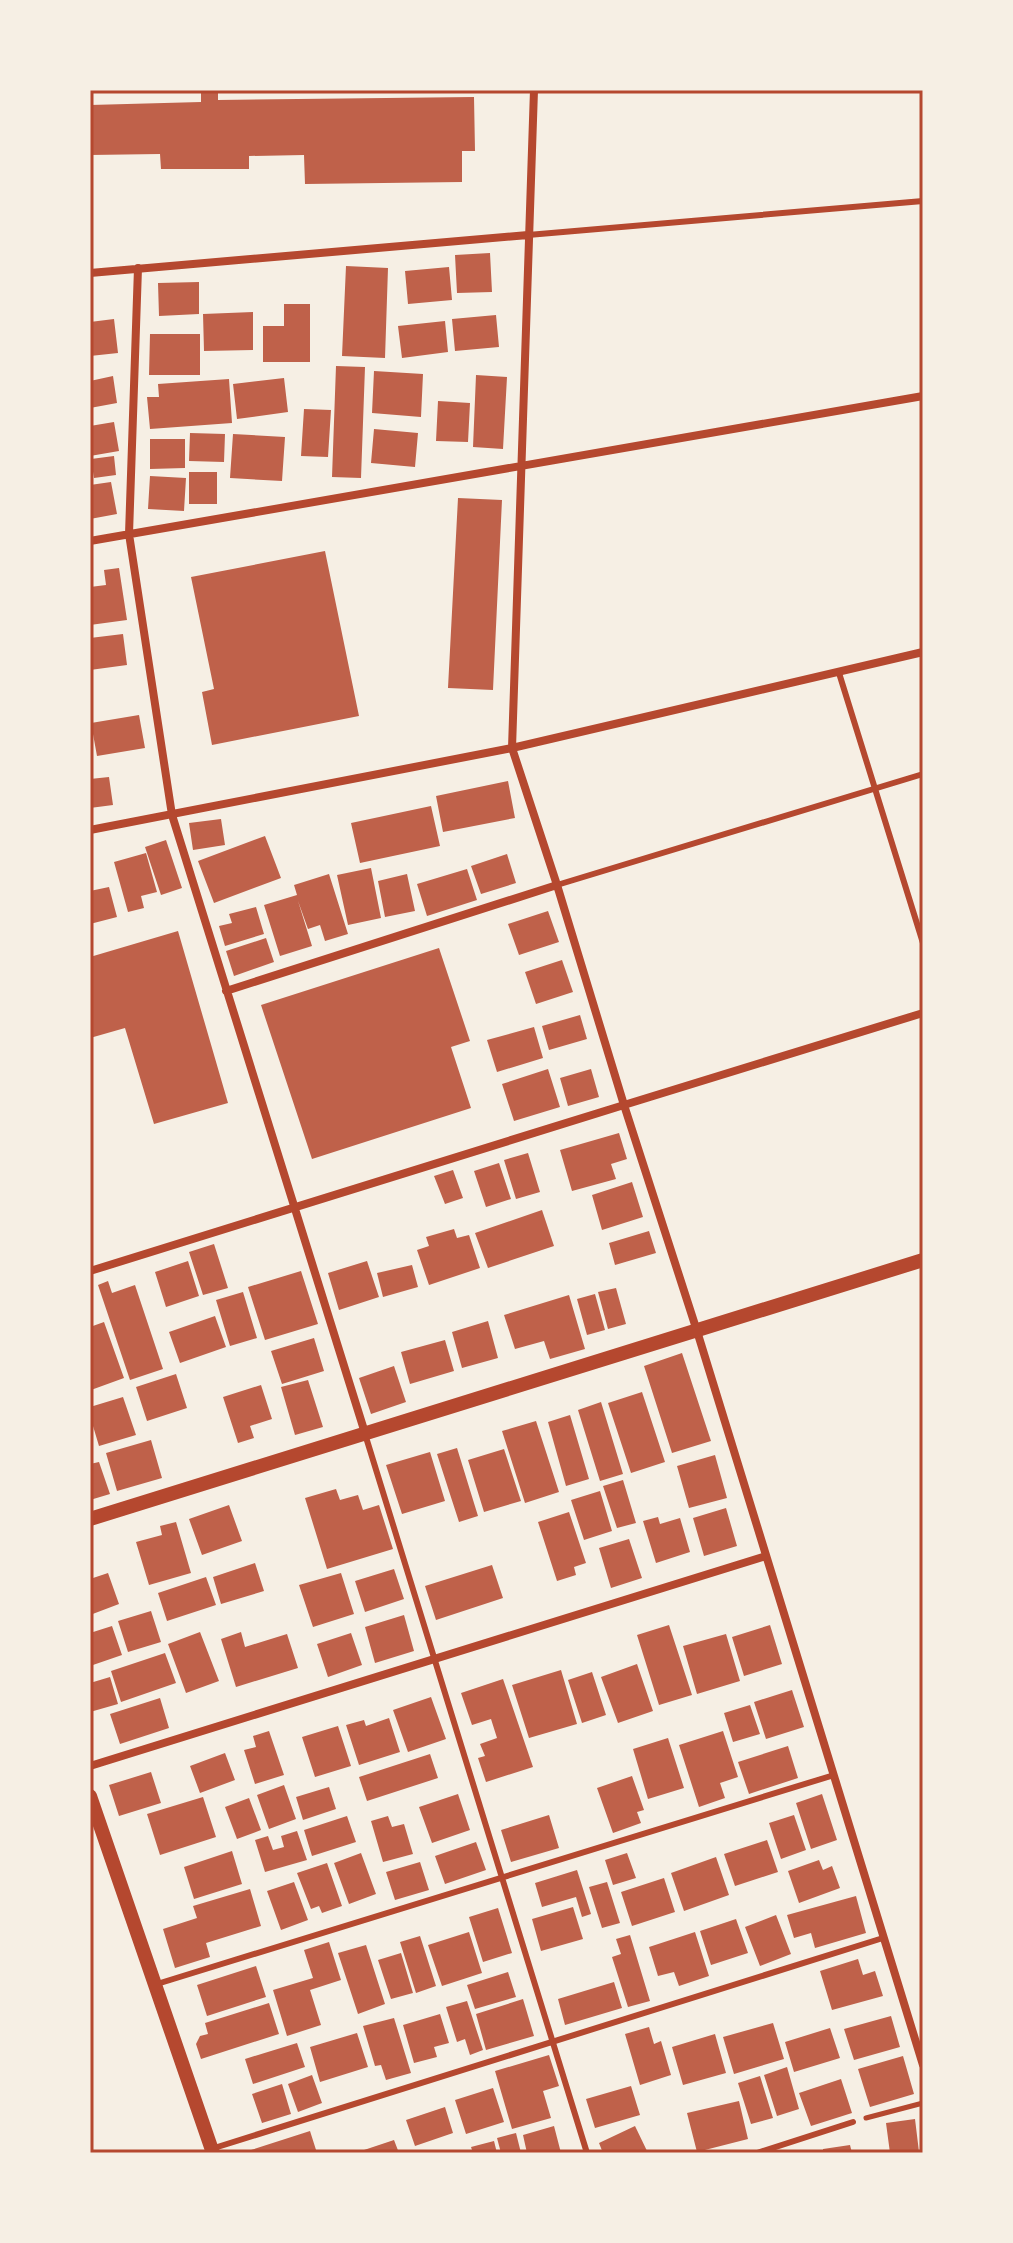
<svg xmlns="http://www.w3.org/2000/svg" width="1013" height="2243" font-family="Helvetica,sans-serif">
<style>
.building{fill:#bf614a}
.lines{fill:none;stroke-linecap:round;stroke-linejoin:round}
.path{stroke:#b5482f;stroke-width:5}
.service{stroke:#b5482f;stroke-width:6}
.minor{stroke:#b5482f;stroke-width:8}
.tertiary{stroke:#b5482f;stroke-width:14}
.neatline{fill:none;stroke:#b5482f;stroke-width:3}
</style>
<rect width="100%" height="100%" fill="#f6efe4"/>
<path class="building" d="M201 90H218V100L474 97 475 151H462V182L305 184 304 155 249 156V169H161L160 154 90 155V105L201 102Z
M490 253 492 292 457 293 455 255Z
M346 266 388 268 385 358 342 356Z
M449 267 452 300 408 304 405 271Z
M199 282V314L159 316 158 283Z
M284 304H310V362H263V326H284Z
M253 312V350L204 351 203 314Z
M496 315 499 347 455 351 452 319Z
M114 319 118 353 90 356V322Z
M445 321 448 352 402 358 398 326Z
M150 334H200V375H149Z
M336 366 365 367 361 478 332 477Z
M374 371 423 374 421 417 372 413Z
M476 375 507 377 503 449 473 447Z
M113 376 117 403 90 408V381Z
M284 378 288 412 237 419 233 384Z
M229 379 232 423 150 429 147 397H159L158 384Z
M438 401 470 403 468 442 436 441Z
M304 409 331 410 328 457 301 456Z
M114 422 119 451 90 456V426Z
M374 429 418 433 415 467 371 463Z
M190 433 225 434 224 462 189 461Z
M233 434 285 437 282 481 230 478Z
M150 439H185V468L150 469Z
M114 456 116 475 94 478 91 459Z
M189 472H217V504H189Z
M150 476 186 478 184 511 148 509Z
M111 482 117 514 90 519V485Z
M458 498 502 500 493 690 448 688Z
M325 551 359 716 212 745 202 692 214 689 191 577Z
M119 568 127 620 90 625V587L106 585 104 570Z
M123 634 127 665 90 670V638Z
M139 715 145 748 97 756 91 723Z
M109 777 113 805 90 808V779Z
M508 781 515 818 443 832 436 796Z
M431 806 440 846 360 863 351 823Z
M221 819 225 845 193 850 189 823Z
M265 836 281 878 214 903 198 861Z
M166 840 182 888 161 895 145 847Z
M146 853 157 892 141 896 144 908 128 912 114 862Z
M507 854 516 883 481 894 471 866Z
M371 868 381 918 348 925 337 875Z
M467 869 477 900 427 916 417 884Z
M329 874 348 934 325 941 320 925 308 929 298 901 312 946 280 956 264 905 297 895 294 885Z
M407 874 415 911 385 917 378 881Z
M109 887 117 917 90 924V891Z
M256 907 264 934 225 946 219 926 232 923 229 914Z
M548 911 559 942 519 955 508 924Z
M178 931 228 1103 154 1124 125 1028 90 1038V957Z
M266 938 274 962 234 976 226 951Z
M439 948 470 1041 451 1047 471 1108 312 1159 261 1005Z
M562 960 573 992 536 1004 525 972Z
M580 1015 587 1039 549 1050 542 1026Z
M534 1027 543 1058 497 1072 487 1040Z
M548 1069 560 1107 514 1121 502 1084Z
M591 1069 599 1097 568 1106 560 1078Z
M619 1133 627 1159 611 1164 616 1179 572 1191 560 1150Z
M528 1153 540 1192 516 1199 504 1160Z
M499 1163 511 1199 486 1207 474 1171Z
M453 1170 463 1198 445 1204 434 1176Z
M632 1182 643 1217 602 1230 592 1195Z
M542 1210 554 1246 488 1268 475 1233Z
M454 1229 457 1238 469 1235 480 1268 429 1285 417 1250 429 1246 426 1237Z
M649 1231 656 1253 615 1265 609 1243Z
M214 1244 228 1288 203 1295 189 1252Z
M188 1261 199 1296 166 1307 155 1272Z
M367 1261 379 1297 339 1310 328 1273Z
M412 1265 418 1287 383 1297 377 1273Z
M301 1271 318 1324 265 1340 248 1287Z
M108 1281 112 1293 135 1285 163 1369 130 1380 98 1285Z
M616 1288 626 1324 608 1329 598 1292Z
M243 1292 257 1338 230 1346 216 1300Z
M595 1294 605 1330 587 1335 577 1299Z
M569 1295 585 1349 550 1359 544 1341 515 1349 504 1315Z
M215 1316 226 1347 180 1363 169 1332Z
M488 1321 498 1358 462 1368 452 1332Z
M104 1322 124 1378 91 1390 90 1327Z
M314 1338 324 1371 282 1384 271 1351Z
M445 1340 454 1371 410 1384 401 1352Z
M682 1353 711 1441 672 1453 644 1366Z
M394 1366 406 1402 371 1414 359 1378Z
M176 1374 187 1408 147 1421 136 1387Z
M308 1380 323 1427 295 1435 281 1387Z
M261 1385 272 1419 250 1426 254 1438 238 1443 223 1397Z
M642 1392 665 1462 631 1473 608 1403Z
M123 1397 136 1435 99 1446 90 1416V1407Z
M601 1402 623 1474 600 1481 578 1410Z
M570 1415 589 1479 566 1486 548 1422Z
M536 1421 559 1492 525 1503 502 1431Z
M151 1440 162 1478 117 1491 106 1453Z
M457 1448 478 1516 459 1522 437 1454Z
M504 1449 521 1501 484 1512 468 1460Z
M430 1452 445 1501 402 1514 386 1465Z
M715 1455 727 1498 689 1508 677 1466Z
M99 1462 110 1494 90 1500V1464Z
M623 1480 636 1523 617 1528 603 1486Z
M336 1489 340 1500 358 1495 363 1510 379 1505 393 1549 327 1569 305 1498Z
M600 1491 612 1531 584 1540 571 1500Z
M229 1505 242 1541 202 1555 189 1519Z
M726 1508 737 1546 704 1556 693 1518Z
M569 1512 586 1563 574 1567 576 1575 557 1581 538 1522Z
M658 1517 660 1524 680 1518 690 1552 656 1563 643 1521Z
M176 1522 191 1573 149 1585 136 1542 162 1535 160 1526Z
M629 1539 642 1578 611 1588 599 1548Z
M255 1563 264 1591 221 1604 213 1577Z
M492 1565 503 1598 436 1620 425 1586Z
M394 1569 404 1599 365 1612 355 1581Z
M108 1573 119 1604 90 1615V1579Z
M341 1573 354 1614 313 1627 299 1585Z
M206 1577 216 1605 167 1621 158 1593Z
M151 1611 161 1642 128 1652 118 1621Z
M404 1615 414 1651 375 1663 365 1627Z
M669 1625 692 1695 659 1705 637 1635Z
M770 1625 782 1664 744 1676 732 1637Z
M112 1626 122 1655 90 1666V1633Z
M200 1632 219 1681 186 1693 168 1644Z
M241 1632 245 1647 287 1634 298 1668 236 1687 221 1639Z
M351 1633 362 1665 328 1677 317 1644Z
M726 1634 740 1681 697 1694 683 1646Z
M165 1653 176 1683 121 1702 111 1671Z
M637 1664 653 1711 618 1723 601 1677Z
M561 1670 577 1724 529 1738 512 1685Z
M592 1672 606 1715 582 1723 568 1680Z
M110 1677 118 1704 90 1712V1683Z
M503 1679 533 1767 486 1782 478 1758 485 1756 480 1744 497 1738 491 1719 472 1725 461 1693Z
M792 1690 804 1727 766 1739 754 1702Z
M431 1697 446 1739 408 1752 393 1710Z
M160 1698 169 1728 120 1744 110 1714Z
M750 1705 760 1734 733 1742 724 1713Z
M389 1718 400 1752 359 1765 346 1725 364 1720 366 1726Z
M338 1726 351 1766 315 1777 302 1737Z
M269 1731 284 1775 255 1784 244 1750 256 1747 253 1736Z
M723 1731 738 1777 720 1783 725 1798 699 1807 679 1745Z
M668 1738 684 1788 648 1799 633 1749Z
M788 1746 798 1778 749 1794 738 1762Z
M225 1753 235 1780 200 1793 190 1766Z
M430 1754 438 1778 367 1801 359 1777Z
M151 1772 161 1803 119 1816 109 1785Z
M632 1776 644 1810 637 1812 641 1823 613 1833 597 1788Z
M284 1785 296 1819 269 1829 257 1795Z
M329 1787 336 1809 303 1820 296 1797Z
M458 1794 470 1830 432 1843 419 1807Z
M822 1794 837 1840 811 1849 796 1803Z
M203 1797 216 1837 160 1855 147 1814Z
M249 1798 261 1830 237 1839 225 1807Z
M549 1815 559 1848 511 1862 501 1830Z
M794 1815 806 1850 781 1859 769 1823Z
M347 1816 356 1842 312 1856 304 1830Z
M388 1816 392 1827 404 1824 413 1854 383 1862 371 1821Z
M297 1831 307 1860 265 1872 255 1840 268 1836 273 1850 284 1847 281 1836Z
M767 1840 778 1872 735 1886 724 1854Z
M476 1842 486 1870 445 1884 435 1856Z
M232 1851 242 1884 194 1899 184 1867Z
M361 1853 376 1894 349 1904 334 1863Z
M627 1853 636 1878 613 1885 605 1860Z
M716 1857 729 1895 684 1911 671 1873Z
M819 1860 823 1870 832 1866 840 1888 799 1903 788 1871Z
M420 1862 429 1890 395 1900 386 1872Z
M327 1863 342 1906 322 1913 319 1906 311 1909 297 1873Z
M577 1870 591 1914 582 1917 576 1897 542 1907 535 1883Z
M664 1878 675 1912 632 1926 621 1892Z
M294 1882 308 1920 281 1930 267 1891Z
M607 1882 620 1923 602 1928 589 1887Z
M250 1889 261 1926 206 1943 210 1957 175 1968 163 1929 197 1918 193 1906Z
M856 1896 866 1933 815 1948 811 1933 794 1938 787 1915Z
M573 1907 583 1939 541 1951 532 1919Z
M498 1908 512 1953 483 1962 469 1917Z
M776 1915 791 1954 760 1966 745 1927Z
M736 1919 748 1953 711 1965 700 1931Z
M469 1932 482 1973 442 1986 428 1945Z
M695 1932 709 1976 679 1986 674 1972 658 1976 649 1947Z
M630 1935 650 2001 628 2007 612 1957 621 1954 616 1939Z
M420 1936 436 1986 416 1993 400 1942Z
M329 1942 341 1980 310 1990 321 2025 287 2036 273 1990 313 1978 304 1950Z
M366 1945 385 2004 358 2014 338 1953Z
M401 1953 413 1993 391 1999 378 1960Z
M858 1959 863 1975 875 1971 883 1996 832 2010 820 1971Z
M256 1966 266 1997 207 2016 197 1985Z
M508 1972 516 1997 475 2009 467 1985Z
M614 1982 622 2008 565 2025 558 1999Z
M523 1999 534 2036 486 2050 476 2014Z
M467 2001 483 2050 470 2055 465 2039 457 2042 446 2007Z
M269 2003 279 2034 201 2059 196 2044 200 2036 208 2034 205 2023Z
M440 2014 449 2043 434 2047 437 2057 414 2063 403 2025Z
M891 2016 900 2047 854 2060 844 2029Z
M394 2018 411 2073 386 2080 381 2065 375 2066 363 2026Z
M773 2023 784 2059 734 2074 723 2037Z
M649 2027 654 2044 661 2041 671 2075 640 2085 625 2034Z
M830 2028 840 2058 794 2072 785 2042Z
M357 2033 368 2067 320 2082 310 2047Z
M715 2034 726 2073 683 2085 672 2047Z
M297 2043 305 2067 253 2084 245 2059Z
M549 2055 559 2086 543 2091 551 2118 512 2129 495 2071Z
M903 2056 914 2094 870 2107 858 2069Z
M787 2067 799 2109 777 2116 764 2075Z
M312 2075 322 2103 298 2112 288 2084Z
M760 2076 773 2118 751 2124 738 2083Z
M841 2079 852 2113 811 2126 799 2093Z
M282 2084 291 2114 262 2123 252 2094Z
M631 2086 640 2115 595 2128 586 2099Z
M493 2088 504 2122 466 2134 455 2100Z
M739 2101 748 2139 697 2152 687 2113Z
M445 2107 453 2133 415 2146 406 2120Z
M915 2119 919 2152 890 2153 886 2123Z
M554 2126 561 2153H527L523 2135Z
M635 2126 648 2153H603L599 2143Z
M310 2131 317 2153H252L251 2150Z
M516 2133 521 2153H501L497 2138Z
M394 2140 399 2153H358V2152Z
M494 2141 497 2153H473L471 2147Z
M850 2145 852 2153H823V2149Z"/>
<g class="lines">
<path class="path" d="M866 2118 923 2103"/>
<path class="service" d="M528 235 923 201
M839 673 923 943
M557 885 923 774
M365 1434 587 2153
M157 1984 834 1775
M211 2149 883 1938
M757 2153 853 2122"/>
<path class="minor" d="M138 268 129 534 172 815 365 1433
M90 273 528 235
M90 541 923 396
M90 830 512 748 923 652
M226 991 557 885
M923 1013 624 1105 697 1331 923 2065
M90 1271 624 1105 557 885 512 748 534 90
M90 1766 766 1556"/>
<path class="tertiary" d="M90 1519 923 1260
M90 1796 213 2153"/>
</g>
<rect width="1013" height="2243" fill="none" stroke="#f6efe4" stroke-width="184"/>
<rect x="92" y="92" width="829" height="2059" class="neatline"/>
</svg>
